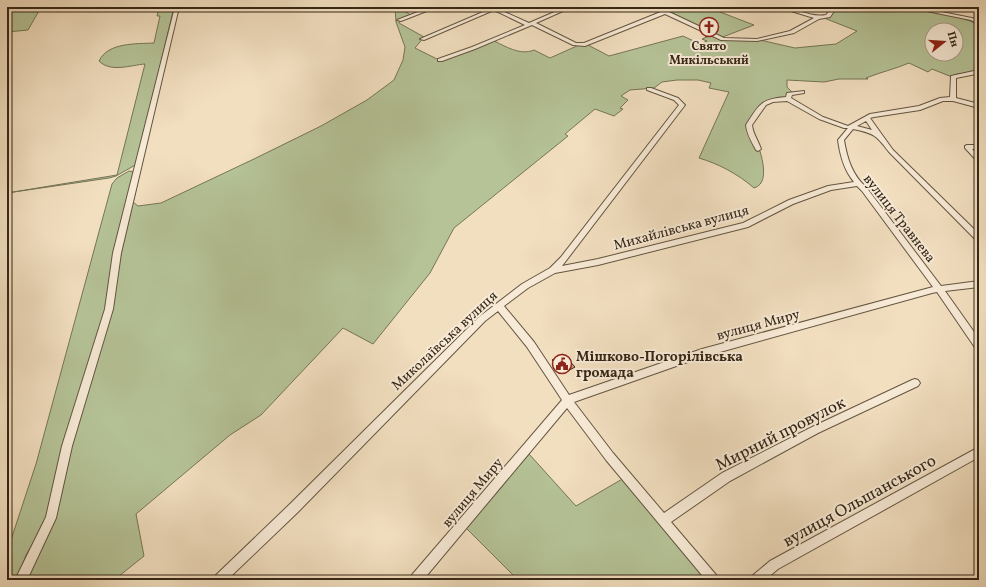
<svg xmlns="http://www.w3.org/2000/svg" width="986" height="587" font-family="Vollkorn,serif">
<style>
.green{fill:#b5c397;stroke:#757556;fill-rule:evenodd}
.building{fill:#d69f81;stroke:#352716}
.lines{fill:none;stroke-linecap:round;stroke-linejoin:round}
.minor-casing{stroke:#645540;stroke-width:2}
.minor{fill:#f7ead6;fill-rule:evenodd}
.labels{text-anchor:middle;stroke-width:4;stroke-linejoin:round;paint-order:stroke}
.far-poi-label{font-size:12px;font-weight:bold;fill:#352716;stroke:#f7ead6}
.street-label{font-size:14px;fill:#352716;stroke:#f7ead6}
.poi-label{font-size:14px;font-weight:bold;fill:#352716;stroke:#f7ead6;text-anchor:start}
.near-street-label{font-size:17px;fill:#352716;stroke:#f7ead6}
</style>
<rect width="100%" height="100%" fill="#f2dfc0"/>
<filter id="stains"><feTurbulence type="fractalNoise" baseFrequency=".005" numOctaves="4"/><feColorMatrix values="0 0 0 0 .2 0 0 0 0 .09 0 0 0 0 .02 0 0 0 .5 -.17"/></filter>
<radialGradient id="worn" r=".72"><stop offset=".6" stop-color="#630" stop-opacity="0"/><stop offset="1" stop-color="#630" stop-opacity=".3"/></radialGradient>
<path class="green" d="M41 7H64L40 9 28 30 7 32V11Z
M159 7H174L137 164 116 176 109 178 7 193 117 175 145 64C131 65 111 73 99 61 108 42 137 44 154 43L160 16H157Z
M178 7 133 202 138 206 161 203 256 158 321 126 367 100 394 80 403 60 405 47 396 22 395 7H402V10L411 15 415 14 400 20 399 23 424 37 415 48 441 61 492 40C505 46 520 56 534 50L550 58 579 45H588L609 56 683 36 700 44 707 41 702 39 712 35 719 38 760 40 795 48 836 44 857 31 824 18 834 7C882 7 934 4 979 25V72L957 74 952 77 932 69 928 72 909 63C895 69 881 72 866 78L868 79H839L824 82 787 80V87L792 92 787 97 768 102 750 125C756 139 775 182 754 188 738 174 719 164 699 158L729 92 709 88 711 83 698 80H677L662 82 654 88 630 90 621 96 628 100 620 108 623 109 614 116 595 109 565 134 568 136 454 228 430 273 373 344 343 328 261 415 230 435 136 514 144 556 114 580H21L43 536 116 276ZM932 30H956V54H932Z
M681 7H707L754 25 720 38 707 31 719 26 709 22 697 26 670 12 683 9Z
M129 171 135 172 108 306 48 518 26 555 17 580H7V552L36 464 112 184 117 178Z
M529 454 576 506 624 478 710 580H518L466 528Z"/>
<path class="building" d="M563 354 575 367 564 373 552 360Z"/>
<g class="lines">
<g class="minor-casing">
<path id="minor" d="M24 7H39L37 8 7 11V9Z
M175 7H179L121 253 113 309 72 446 56 518 27 580H15L46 517 62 446 105 309 113 253Z
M431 7H437L401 21 397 20Z
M491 7H500L498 9 529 23 566 7H572L536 23 576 43H584L673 7H679L669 12 724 38 757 39 790 31 814 18 778 7C795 7 810 18 826 15L833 7H837L830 17 819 19 794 33 757 41 721 40 665 14 585 46 573 45 532 25 475 49 442 61H438V59L472 47 525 25 494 10 424 40 420 39 490 9Z
M907 7H916L972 18 979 21V24L971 20Z
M974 71 977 73 976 74 956 78V98L979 104V108L953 101H943L920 110 874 117 870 118 893 150 979 234V241L976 240 889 152C877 136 874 133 853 129L844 140C847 158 852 175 866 187L941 286 979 281V287L945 291 979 339V350L976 349 937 292 932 293 702 357 574 402 613 453 664 513 722 473 812 427 912 380 915 379 918 380 920 383 918 386 818 433 730 481 671 522 717 576 719 580H706L606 460 567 408 423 580H409L411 576 562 400 527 347 498 311 485 321 298 512 227 580H213L215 576 290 504 479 317 522 284 550 268 561 257 679 105 674 100 647 90V88H651L678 98 685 105 562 266 598 259 743 223 789 200 828 186 854 182C844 170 840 155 838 140L848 128H844L819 119 787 101 773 102 766 105 752 125C753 134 758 140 761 149L758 151 756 150C752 142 747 135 746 125 759 105 760 99 786 97L787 93 804 91V93L792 95 791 98 823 117 848 126 870 114 919 106 940 98 950 97 951 76ZM866 121 872 130 857 126ZM857 186 862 191 933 287 702 349 569 395 534 342 504 306 528 288 555 273 598 265 748 227 793 204 831 190Z
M967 145H979V149H972L979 156V162L977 161 965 148V146Z
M979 447V457L778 569 765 580H750L752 576 770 561Z"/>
</g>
<use href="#minor" class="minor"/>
</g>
<defs>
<g id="church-ring" transform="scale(1)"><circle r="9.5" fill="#f7ead6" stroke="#8f2418" stroke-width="1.5"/><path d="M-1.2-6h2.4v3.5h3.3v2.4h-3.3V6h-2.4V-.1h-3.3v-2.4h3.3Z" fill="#8f2418"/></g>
<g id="civic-ring" transform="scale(1)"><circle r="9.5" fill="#f7ead6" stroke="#8f2418" stroke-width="1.5"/><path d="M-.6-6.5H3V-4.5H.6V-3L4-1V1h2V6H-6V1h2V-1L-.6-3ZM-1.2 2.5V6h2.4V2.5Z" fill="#8f2418"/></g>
</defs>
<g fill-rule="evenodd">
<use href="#church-ring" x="709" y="27"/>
<use href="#civic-ring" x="562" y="364"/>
</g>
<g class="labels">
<g class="far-poi-label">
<text x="709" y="50">Свято<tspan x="709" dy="14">Микільський</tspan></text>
</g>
<g class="street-label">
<text transform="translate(900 218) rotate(52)" y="5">вулиця Травнева</text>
<text transform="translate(681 227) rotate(-15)" y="5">Михайлівська вулиця</text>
<text transform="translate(758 324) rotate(-15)" y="5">вулиця Миру</text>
<text transform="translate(444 340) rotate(-43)" y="5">Миколаївська вулиця</text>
<text transform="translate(472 492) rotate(-50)" y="5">вулиця Миру</text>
</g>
<g class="poi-label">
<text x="576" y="361">Мішково-Погорілівська<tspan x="576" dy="16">громада</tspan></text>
</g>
<g class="near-street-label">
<text transform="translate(780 433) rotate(-27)" y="6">Мирний провулок</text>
<text transform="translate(859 500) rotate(-29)" y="6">вулиця Ольшанського</text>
</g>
</g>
<rect width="986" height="587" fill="none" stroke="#f2dfc0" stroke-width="24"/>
<rect x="8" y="8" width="970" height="571" fill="none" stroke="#352716" stroke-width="2"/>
<rect x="12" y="12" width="962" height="563" fill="none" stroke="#352716"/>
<g transform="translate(944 42) rotate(73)"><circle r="19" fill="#f7ead6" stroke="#a99c89"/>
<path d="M0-3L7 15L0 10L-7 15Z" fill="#8f2418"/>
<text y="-6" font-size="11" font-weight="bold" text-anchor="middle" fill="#352716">Пн</text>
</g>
<rect width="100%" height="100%" filter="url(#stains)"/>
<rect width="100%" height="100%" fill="url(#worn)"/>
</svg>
